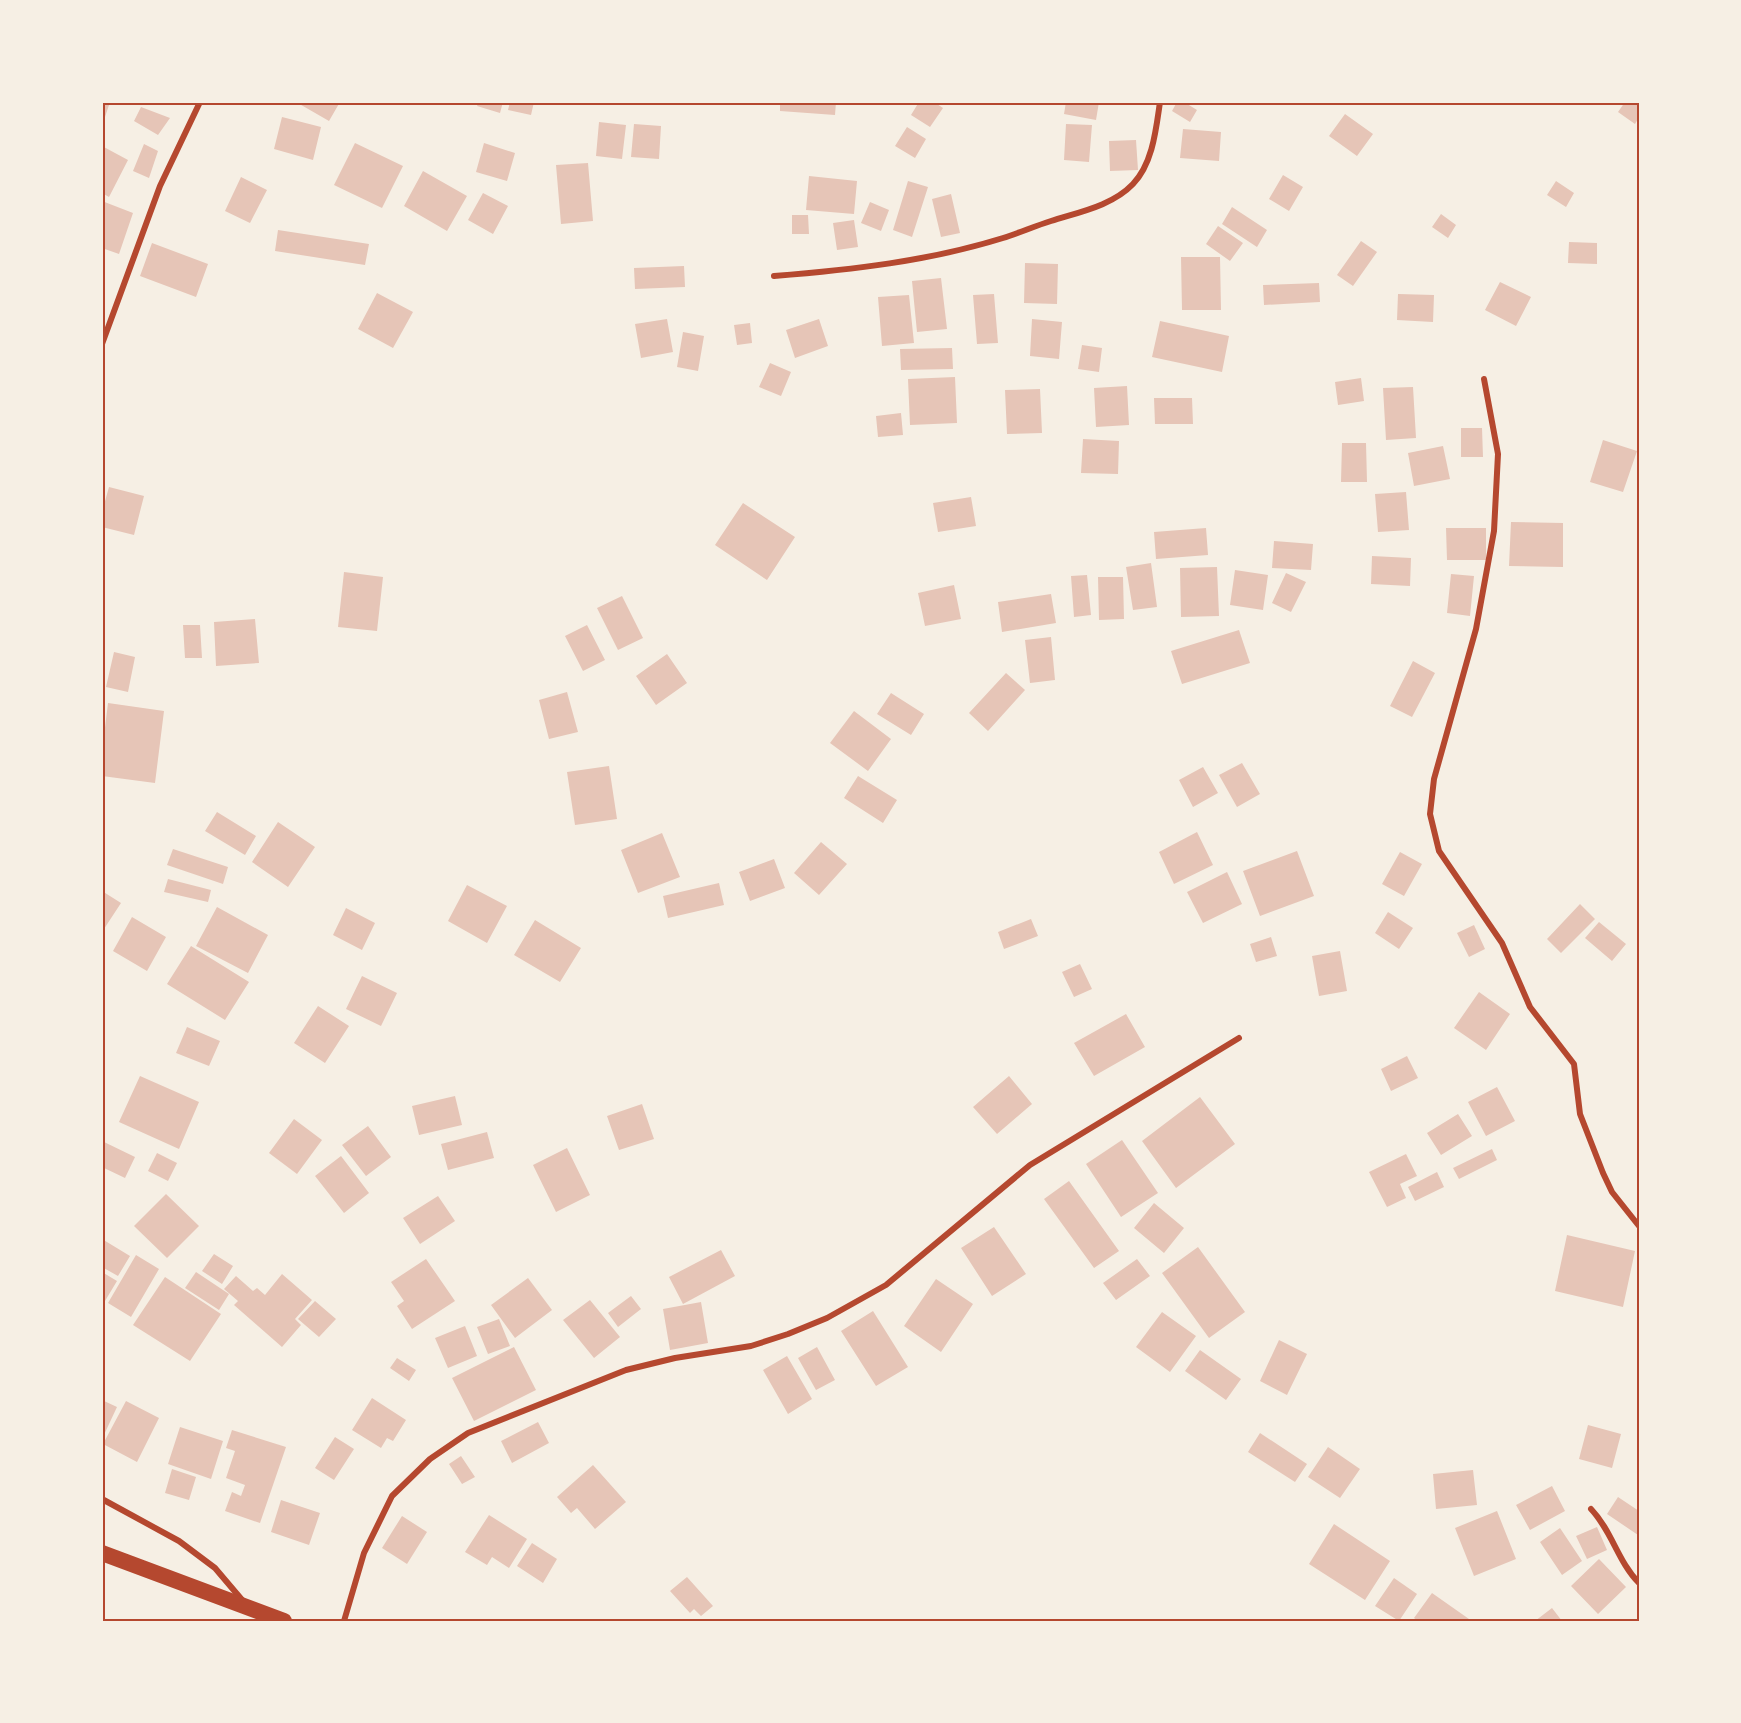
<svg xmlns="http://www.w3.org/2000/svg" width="1741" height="1723" font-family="Karla,sans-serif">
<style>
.building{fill:#e6c5b7}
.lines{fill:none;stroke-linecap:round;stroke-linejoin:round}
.minor{stroke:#b5482f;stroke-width:6}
.trunk{stroke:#b5482f;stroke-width:16}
.neatline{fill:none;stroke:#b5482f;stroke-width:2}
</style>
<rect width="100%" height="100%" fill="#f6efe4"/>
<path class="building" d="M102 102H110L104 120 102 119Z
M296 102H340L329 121Z
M479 102H503L500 113 477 106Z
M510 102H534L531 115 508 110Z
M780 102H836L835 115 780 111Z
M919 102H934L943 108 930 127 911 115Z
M959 102H983V104L959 105Z
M1066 102H1099L1096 120 1064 114Z
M1177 102H1184L1197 110 1190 122 1172 111Z
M1625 102H1639V117L1635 124 1618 112Z
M141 107 170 118 158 135 134 121Z
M1345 114 1373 134 1357 156 1329 136Z
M282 117 321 127 313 160 274 149Z
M599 122 626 125 622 159 596 156Z
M634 124 661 126 659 159 631 157Z
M1066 124 1092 125 1089 162 1064 160Z
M907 127 926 139 915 158 895 146Z
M1183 129 1221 132 1219 161 1180 158Z
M1136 140 1138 170 1110 171 1109 141Z
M355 143 403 166 382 208 334 185Z
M484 143 515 153 507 181 476 172Z
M144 144 158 151 149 178 133 171Z
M102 146 128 160 109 197 102 193Z
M588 163 593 221 561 224 556 165Z
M423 171 467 196 447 231 404 206Z
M1283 175 1303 187 1289 211 1269 199Z
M809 176 857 181 854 214 806 210Z
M241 177 267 190 250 223 225 211Z
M908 181 928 187 912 237 893 230Z
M1556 181 1574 193 1566 207 1547 195Z
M483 193 508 206 493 234 468 220Z
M951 194 960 233 941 237 932 199Z
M102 201 133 213 119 254 102 248Z
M870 202 889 210 881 231 861 223Z
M1232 207 1267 230 1257 247 1222 224Z
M1441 214 1456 225 1448 238 1432 227Z
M792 215H808L809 234H792Z
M854 220 858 247 837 250 833 223Z
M1218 226 1243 243 1230 261 1206 244Z
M278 230 369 244 365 265 275 251Z
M1361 241 1377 252 1353 286 1337 275Z
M1569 242 1597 243V264L1568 263Z
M152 243 208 264 196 297 140 276Z
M1181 257H1220L1221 310H1182Z
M1025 263 1058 264 1057 304 1024 303Z
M684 266 685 287 635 289 634 268Z
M941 278 947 329 917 332 912 281Z
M1500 282 1531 297 1516 326 1485 310Z
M1319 283 1320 302 1264 305 1263 285Z
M377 293 413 312 393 348 358 329Z
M994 294 998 343 977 344 973 295Z
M1398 294 1434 295 1433 322 1397 320Z
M909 295 914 343 882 346 878 297Z
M667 319 673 352 641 358 635 324Z
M819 319 828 346 795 358 786 330Z
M1032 319 1062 322 1059 359 1030 356Z
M1160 321 1229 336 1222 372 1152 357Z
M750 323 752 343 737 345 734 325Z
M683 332 704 336 698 371 677 367Z
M1082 345 1102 348 1099 372 1078 369Z
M952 348 953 369 901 370 900 349Z
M770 363 791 372 781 396 759 387Z
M955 377 957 423 910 425 908 379Z
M1361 378 1364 401 1338 405 1335 382Z
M1127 386 1129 425 1096 427 1094 388Z
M1413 387 1416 438 1386 440 1383 388Z
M1040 389 1042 433 1007 434 1005 390Z
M1154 398H1192L1193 424H1155Z
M901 413 903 435 878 437 876 416Z
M1461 428H1482L1483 457H1461Z
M1083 439 1119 441 1118 474 1081 473Z
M1603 440 1637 451 1623 492 1590 482Z
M1342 443H1366L1367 482H1341Z
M1443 446 1450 479 1414 486 1408 453Z
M109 487 144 496 134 535 102 527V512Z
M1406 492 1409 530 1378 532 1375 494Z
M971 497 976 526 938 532 933 503Z
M743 503 795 537 767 580 715 545Z
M1511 522 1563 523V567L1509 566Z
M1206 528 1208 555 1156 559 1154 532Z
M1446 528H1486V560H1447Z
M1274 541 1313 544 1311 570 1272 568Z
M1372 556 1411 558 1410 586 1371 584Z
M1151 563 1157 607 1133 610 1126 567Z
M1217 567 1219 616 1181 617 1180 568Z
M1235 570 1268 575 1263 610 1230 605Z
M344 572 383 577 377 631 338 627Z
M1286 573 1306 582 1291 612 1272 603Z
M1451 574 1474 576 1470 616 1447 613Z
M1087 575 1091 615 1074 617 1071 576Z
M1098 577H1123L1124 619 1099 620Z
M954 585 961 619 925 626 918 593Z
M1051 594 1056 623 1002 632 998 602Z
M622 596 643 638 618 650 597 608Z
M255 619 259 663 216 666 214 622Z
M183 625H200L202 658H185Z
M587 625 605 660 583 671 565 636Z
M1239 630 1250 663 1182 684 1171 651Z
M1051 637 1055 680 1030 683 1025 640Z
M114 652 135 657 128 692 106 687Z
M667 654 687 683 656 705 636 676Z
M1413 661 1435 673 1412 717 1390 706Z
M1006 673 1025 690 988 731 969 713Z
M567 692 578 732 549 739 539 700Z
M891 693 924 714 911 735 877 714Z
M108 703 164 711 155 783 102 776V752Z
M854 711 891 739 868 771 830 743Z
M1242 763 1260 794 1237 807 1219 775Z
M609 766 617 819 575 825 567 772Z
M1203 767 1218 793 1193 807 1179 780Z
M858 776 897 800 883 823 844 798Z
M217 812 256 836 245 855 205 831Z
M278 822 315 847 288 887 252 862Z
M1197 832 1213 865 1174 884 1159 852Z
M662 833 680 877 638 893 621 850Z
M821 842 847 864 819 895 794 873Z
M173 849 228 867 223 884 167 865Z
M1297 851 1314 896 1260 916 1243 871Z
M1400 852 1422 864 1404 896 1382 884Z
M774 859 785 888 750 901 739 872Z
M1227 872 1242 904 1203 923 1187 892Z
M168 879 211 890 208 902 164 892Z
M719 883 724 905 668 918 663 896Z
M467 885 507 906 487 943 448 921Z
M102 891 121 903 102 932Z
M1580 904 1595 919 1561 953 1547 939Z
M217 907 268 935 248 973 196 946Z
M346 908 375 923 362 950 333 935Z
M1388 912 1413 928 1399 949 1375 933Z
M132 917 166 937 147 971 113 951Z
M1031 919 1038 936 1004 949 998 932Z
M535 920 581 948 560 982 514 955Z
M1599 922 1626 944 1612 961 1585 938Z
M1474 925 1485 949 1469 957 1457 933Z
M1271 937 1277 956 1256 962 1250 944Z
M191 946 249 982 225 1020 167 984Z
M1340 951 1347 991 1319 996 1312 956Z
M1080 964 1092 989 1074 997 1062 972Z
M362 976 397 993 381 1026 346 1009Z
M1479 992 1510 1014 1486 1050 1454 1028Z
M318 1006 349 1026 325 1063 294 1043Z
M1126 1014 1145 1047 1094 1076 1074 1043Z
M187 1027 220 1041 209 1066 176 1053Z
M1407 1056 1418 1078 1391 1091 1381 1069Z
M140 1076 199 1102 179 1149 119 1122Z
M1009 1076 1032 1104 997 1134 973 1107Z
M1497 1087 1515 1121 1486 1136 1468 1102Z
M455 1096 462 1125 419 1135 412 1106Z
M1200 1097 1235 1144 1176 1188 1142 1141Z
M642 1104 654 1139 619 1150 607 1116Z
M1458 1114 1472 1136 1441 1155 1427 1133Z
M294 1119 322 1140 297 1174 269 1153Z
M368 1126 391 1157 366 1176 342 1145Z
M487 1132 494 1158 448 1170 441 1144Z
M1122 1140 1158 1193 1121 1217 1086 1164Z
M102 1141 135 1157 125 1178 102 1167Z
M567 1148 590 1195 556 1212 533 1165Z
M1492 1149 1497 1160 1459 1179 1453 1168Z
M157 1153 177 1163 168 1181 148 1171Z
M1406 1154 1417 1176 1400 1184 1406 1198 1387 1207 1369 1172Z
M341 1156 369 1193 344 1213 315 1176Z
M1437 1172 1444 1187 1415 1201 1408 1187Z
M1069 1181 1119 1251 1094 1268 1044 1199Z
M166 1194 199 1226 167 1258 134 1226Z
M438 1196 455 1221 420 1244 403 1218Z
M1154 1203 1184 1228 1164 1253 1134 1228Z
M994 1227 1026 1274 992 1296 961 1248Z
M1567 1235 1635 1251 1623 1307 1555 1291Z
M102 1239 130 1256 118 1276 102 1267Z
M1198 1247 1245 1312 1209 1338 1162 1273Z
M721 1250 735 1276 683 1304 669 1277Z
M214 1254 233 1266 222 1284 202 1271Z
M136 1255 159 1269 131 1317 108 1303Z
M426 1259 455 1301 412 1329 397 1306 404 1301 391 1282Z
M1137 1259 1150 1276 1116 1300 1103 1283Z
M102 1272 117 1281 102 1306Z
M196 1272 229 1294 219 1310 185 1288Z
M282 1274 312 1300 295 1319 301 1325 282 1347 234 1305 238 1301 224 1289 236 1276 253 1291 257 1288 265 1295Z
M165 1277 221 1314 190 1361 133 1325Z
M528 1278 552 1310 515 1338 491 1305Z
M936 1279 973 1304 941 1352 904 1326Z
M631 1296 641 1309 618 1327 608 1313Z
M590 1300 620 1337 594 1358 563 1320Z
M315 1301 336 1319 319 1337 298 1319Z
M701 1302 708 1343 670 1350 663 1309Z
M873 1311 908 1367 876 1386 841 1331Z
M1162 1312 1196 1336 1170 1372 1136 1347Z
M499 1319 510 1346 488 1354 477 1327Z
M465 1326 477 1356 448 1368 435 1338Z
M1279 1340 1307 1354 1287 1395 1260 1381Z
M514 1347 536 1390 474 1421 452 1378Z
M817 1347 835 1380 816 1390 798 1358Z
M1200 1350 1241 1379 1226 1400 1185 1371Z
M787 1356 812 1399 788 1414 763 1370Z
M397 1358 416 1370 409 1381 390 1368Z
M372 1398 406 1420 393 1441 387 1438 381 1448 352 1430Z
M102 1400 117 1407 102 1439Z
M126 1401 159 1418 137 1462 103 1444Z
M538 1422 549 1443 512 1463 501 1441Z
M1588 1425 1621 1434 1612 1468 1579 1459Z
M180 1427 223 1441 211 1479 168 1464Z
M232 1430 286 1447 260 1523 225 1511 232 1492 241 1496 245 1485 226 1478 235 1451 226 1448Z
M1260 1433 1307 1464 1295 1482 1248 1452Z
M335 1437 354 1449 334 1480 315 1468Z
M1328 1447 1360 1469 1340 1498 1308 1477Z
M461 1456 475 1477 462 1484 449 1464Z
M593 1465 626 1502 595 1529 577 1508 571 1513 557 1497Z
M172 1469 196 1477 189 1500 165 1493Z
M1473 1470 1477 1505 1436 1509 1433 1474Z
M1552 1486 1565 1511 1530 1530 1516 1505Z
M1618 1497 1639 1511 1638 1535 1607 1514Z
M281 1500 320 1513 309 1545 271 1532Z
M1497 1511 1516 1559 1474 1576 1455 1528Z
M489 1515 527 1539 509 1568 492 1557 487 1565 465 1552Z
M402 1516 427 1532 407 1564 382 1548Z
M1334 1524 1390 1561 1365 1600 1309 1564Z
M1597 1527 1607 1550 1587 1559 1576 1536Z
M1560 1528 1582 1561 1562 1575 1540 1542Z
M532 1543 557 1559 543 1583 517 1566Z
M1599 1559 1626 1587 1598 1614 1571 1586Z
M687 1577 713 1606 701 1616 694 1609 690 1613 670 1591Z
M1394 1578 1417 1594 1399 1621 1375 1606Z
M1432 1593 1469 1619 1468 1621H1418L1414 1618Z
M1552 1608 1562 1621H1535Z"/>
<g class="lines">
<path class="minor" d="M774 276C851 270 929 261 1003 238 1019 233 1035 226 1051 221 1079 212 1112 206 1133 184 1153 163 1156 129 1160 102
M102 344 160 186 200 102
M1484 379 1498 454 1494 531 1476 629 1434 779 1430 814 1439 851 1502 943 1530 1007 1574 1064 1580 1114 1603 1173 1612 1192 1639 1226
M102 1499 179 1541 215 1568 243 1601
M1591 1509C1612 1531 1618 1562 1639 1583
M344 1621 364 1553 392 1496 430 1459 468 1433 626 1370 675 1358 751 1346 788 1334 827 1318 886 1285 1030 1165 1239 1038"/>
<path class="trunk" d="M102 1553 284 1621"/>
</g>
<rect width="1741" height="1723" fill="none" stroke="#f6efe4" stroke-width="207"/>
<rect x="104" y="104" width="1534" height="1516" class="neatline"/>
</svg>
